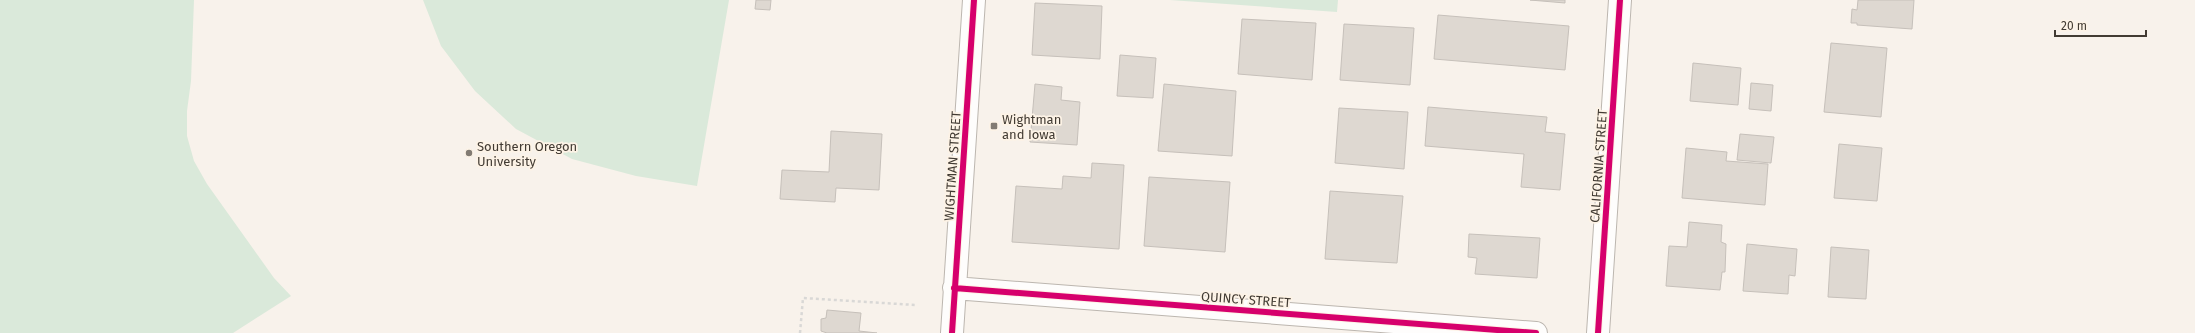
<svg xmlns="http://www.w3.org/2000/svg" width="2195" height="333" font-family="'Fira Sans',sans-serif">
<style>
.green{fill:#dae9da}
.building{fill:#ded8d1;stroke:#c6c0ba}
.lines{fill:none;stroke-linecap:round;stroke-linejoin:round}
.minor-casing{stroke:#bcb6af;stroke-width:24}
.path{stroke:#d9d8d6;stroke-width:2.5;stroke-dasharray:3 3;stroke-linecap:butt}
.minor{stroke:#fefdfc;stroke-width:22}
.cycleway-casing{stroke:#fdf3e6;stroke-width:8}
.cycleway{stroke:#d6006c;stroke-width:6}
.poi-dot{fill:#827b73;stroke:#fdf3e6;stroke-width:1.5}
.labels{text-anchor:middle;stroke-width:3.5;stroke-linejoin:round;paint-order:stroke}
.poi-label{font-size:13px;fill:#423b33;stroke:#fdf3e6;text-anchor:start}
.street-label{font-size:13px;fill:#423b33;stroke:#fdf3e6}
</style>
<rect width="100%" height="100%" fill="#f8f2eb"/>
<path class="green" d="M0 0H194L191 81 187 111V136L194 161 207 184 274 278 291 296 233 333H0Z
M423 0H729L697 186 636 176 572 159 516 129 475 91 441 46Z
M1170 0H1338L1337 12Z"/>
<path class="building" d="M756 0H771L770 10 755 9Z
M1530 0H1565V3Z
M1858 0H1914L1912 29 1857 25V23H1851L1852 9 1857 10Z
M1035 3 1102 6 1100 59 1032 55Z
M1438 15 1569 26 1565 70 1434 59Z
M1242 19 1316 23 1312 80 1238 74Z
M1344 24 1414 28 1410 85 1340 80Z
M1831 43 1887 48 1881 117 1824 112Z
M1120 55 1156 58 1153 98 1117 96Z
M1693 63 1741 68 1738 105 1690 101Z
M1751 83 1773 85 1771 111 1749 109Z
M1035 84 1062 87 1061 100 1080 102 1077 145 1030 142Z
M1164 84 1236 91 1232 156 1158 151Z
M1428 107 1547 117 1545 132 1565 134 1560 190 1521 187 1524 154 1425 146Z
M1339 108 1408 112 1404 169 1335 163Z
M831 131 882 134 879 190 836 188 835 202 780 199 782 170 829 172Z
M1740 134 1774 137 1771 163 1737 160Z
M1839 144 1882 148 1877 201 1834 198Z
M1686 148 1727 152 1726 161 1768 164 1765 205 1682 198Z
M1092 163 1124 165 1119 249 1012 242 1016 186 1062 189 1063 176 1091 178Z
M1149 177 1230 182 1225 252 1144 246Z
M1330 191 1403 196 1397 263 1325 259Z
M1689 222 1722 225 1721 242 1726 244 1725 272H1722L1720 290 1666 286 1669 246 1687 247Z
M1469 234 1540 238 1537 278 1475 274 1477 258 1468 257Z
M1747 244 1797 249 1795 276 1789 275 1788 294 1743 291Z
M1831 247 1869 250 1866 299 1828 297Z
M827 310 861 313 859 331 877 333H827L821 331V319L826 318Z"/>
<g class="lines">
<g class="minor-casing">
<path id="minor" d="M954 288 1536 333
M952 333 974 0
M1598 333 1620 0"/>
</g>
<path class="path" d="M800 333 803 298 915 305"/>
<use href="#minor" class="minor"/>
<g class="cycleway-casing">
<path id="cycleway" d="M954 288 1536 333
M952 333 974 0
M1598 333 1620 0"/>
</g>
<use href="#cycleway" class="cycleway"/>
</g>
<g class="poi-dot">
<rect x="990" y="122" width="8" height="8" rx="2"/>
<circle cx="469" cy="153" r="4"/>
</g>
<g class="labels">
<g class="poi-label">
<text x="1002" y="124">Wightman<tspan x="1002" dy="15">and Iowa</tspan></text>
<text x="477" y="151">Southern Oregon<tspan x="477" dy="15">University</tspan></text>
</g>
<g class="street-label">
<text transform="translate(952 166) rotate(-86)" y="5">WIGHTMAN STREET</text>
<text transform="translate(1598 166) rotate(-86)" y="5">CALIFORNIA STREET</text>
<text transform="translate(1246 299) rotate(4)" y="5">QUINCY STREET</text>
</g>
</g>
<path d="M2055 30v6h91v-6" fill="none" stroke="#423b33" stroke-width="2"/>
<text x="2061" y="30" font-size="12" fill="#423b33" stroke="#fdf3e6" stroke-width="3" paint-order="stroke">20 m</text>
</svg>
